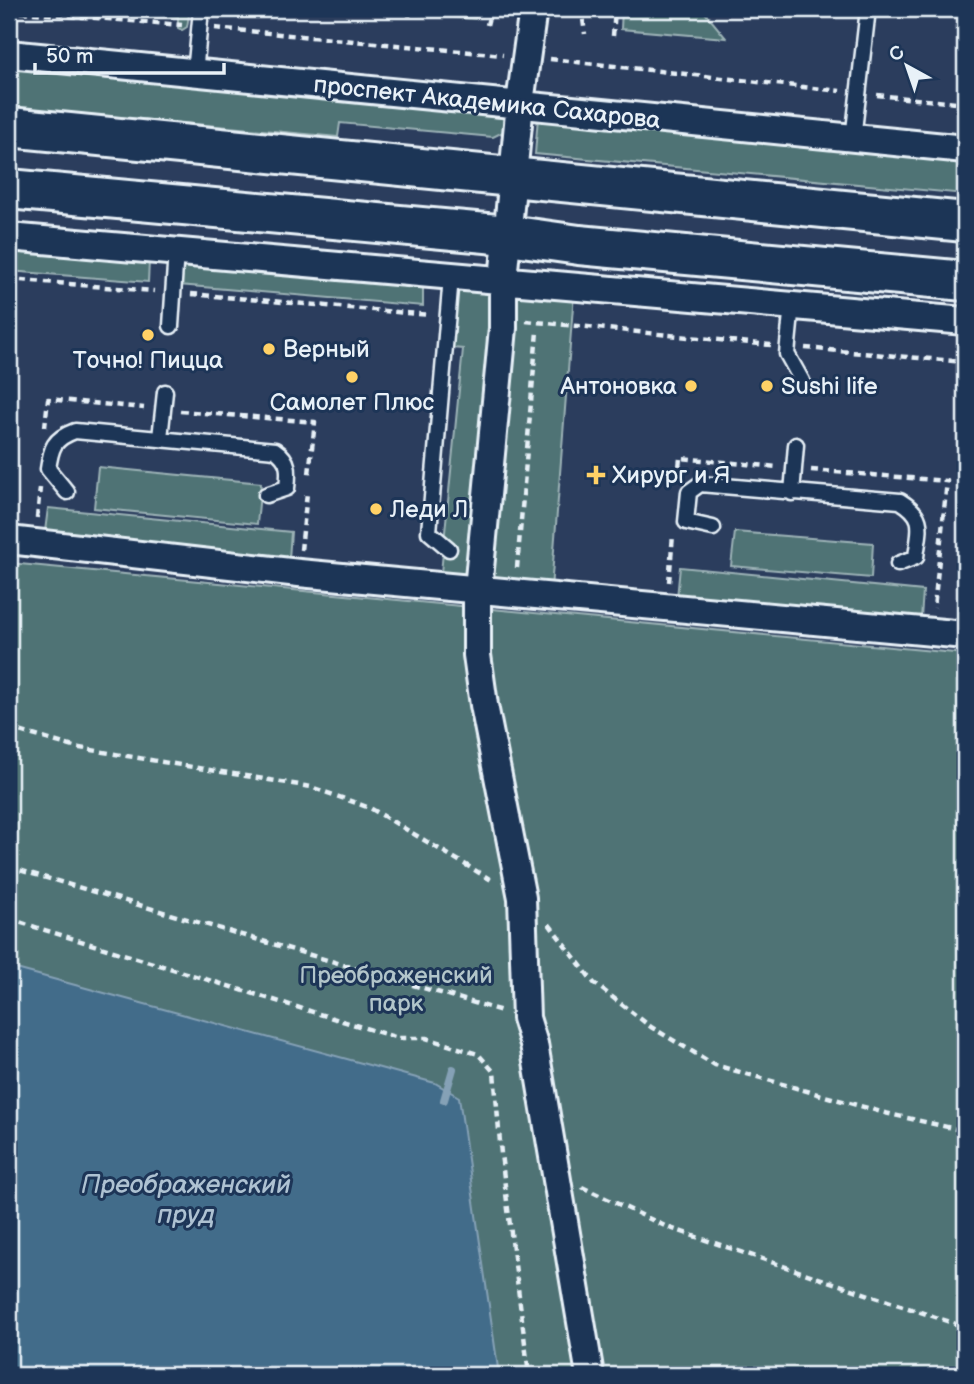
<svg xmlns="http://www.w3.org/2000/svg" width="974" height="1384" font-family="'Balsamiq Sans',sans-serif">
<style>
.green{fill:#4f7375;stroke:#9cb2b6;stroke-width:2}
.water{fill:#436c8a;stroke:#85a1b6;stroke-width:2}
.lines{fill:none;stroke-linecap:round;stroke-linejoin:round}
.stream{stroke:#85a1b6;stroke-width:8}
.lane-casing{stroke:#e8f1f8;stroke-width:19}
.street-casing{stroke:#e8f1f8;stroke-width:32}
.secondary-casing{stroke:#e8f1f8;stroke-width:44}
.path{stroke:#e8f1f8;stroke-width:4.5;stroke-dasharray:7 5;stroke-linecap:butt}
.lane{stroke:#1d3557;stroke-width:14}
.street{stroke:#1d3557;stroke-width:26}
.secondary{stroke:#1d3557;stroke-width:38}
.poi-dot{fill:#ffd166;stroke:#1d3557;stroke-width:2.5}
.labels{text-anchor:middle;stroke-width:6;stroke-linejoin:round;paint-order:stroke}
.street-label{font-size:24px;fill:#e8f1f8;stroke:#1d3557}
.poi-label{font-size:24px;fill:#e8f1f8;stroke:#1d3557;text-anchor:start}
.park-label{font-size:24px;fill:#b2c5ca;stroke:#1d3557}
.water-label{font-size:26px;font-style:italic;fill:#aec2d2;stroke:#1d3557}
</style>
<rect width="100%" height="100%" fill="#2b3d5d"/>
<filter id="ink" filterUnits="userSpaceOnUse"><feTurbulence type="fractalNoise" baseFrequency=".0143" numOctaves="2"/><feDisplacementMap in="SourceGraphic" scale="14" xChannelSelector="R" yChannelSelector="G"/><feConvolveMatrix kernelMatrix="1 2 1 2 8 2 1 2 1" color-interpolation-filters="sRGB"/></filter>
<g filter="url(#ink)">
<path class="green" d="M77 9H190L187 27 182 30 178 28V17Z
M419 9H478L475 19 418 14Z
M622 9H702L726 38 621 29Z
M9 68 508 113 507 130 493 137 340 123 338 137 9 107Z
M538 117 965 157V194L535 154Z
M9 249 149 261 148 282 9 271Z
M179 263 423 283V306L179 285Z
M457 284 574 293 551 589 440 583 463 349 452 348Z
M98 467 261 483 257 524 94 508Z
M48 508 291 532 289 559 44 539Z
M735 532 873 543 871 578 731 566Z
M9 563 965 654V1375H9Z
M680 567 923 591 921 618 677 598Z"/>
<path class="water" d="M9 967 435 1083 459 1097 499 1375H9Z"/>
<g class="lines">
<path class="stream" d="M444 1100 453 1069"/>
<g class="lane-casing">
<path id="lane" d="M195 74 201 9
M853 139 868 9
M792 304 787 354 802 381
M171 326 176 251
M160 438 165 392
M67 492 48 469C51 448 53 439 75 431L275 450C290 460 289 471 287 488L266 495
M792 493 796 445
M713 528 686 522 689 492 700 484 900 501C927 517 919 530 916 557L898 564
M449 549 429 532 451 277"/>
</g>
<g class="street-casing">
<path id="street" d="M533 9 520 103 503 280V328L477 600V655L484 705 522 898 526 1018 534 1044 590 1375
M9 54 965 149
M9 237 965 321
M9 540 299 573 965 635"/>
</g>
<g class="secondary-casing">
<path id="secondary" d="M9 127C327 160 646 190 965 222
M9 189 508 235 579 245 965 281"/>
</g>
<path class="path" d="M578 9 583 19 585 34
M9 11 182 25
M409 17 410 9
M487 25 491 9
M215 28 503 55
M613 36 615 9
M550 59 840 91
M877 95 965 104
M9 279 154 291
M191 294 430 315
M526 321 771 345
M805 348 965 362
M180 411 315 422 309 474
M45 427 48 399 144 408
M811 470 947 481 934 608
M678 478 680 458 778 467
M37 518 40 488
M301 550 307 493
M517 568 537 331
M669 582 673 535
M9 728 74 747 311 787 370 808 493 881
M9 867 502 1011
M9 919 398 1038H426L478 1054 494 1072 501 1154 529 1375
M549 924 594 983 651 1027 715 1065 885 1113 965 1131
M582 1187 667 1227 965 1327
M956 1375 965 1371"/>
<use href="#lane" class="lane"/>
<use href="#street" class="street"/>
<use href="#secondary" class="secondary"/>
</g>
</g>
<g class="poi-dot">
<circle cx="148" cy="335" r="7"/>
<circle cx="269" cy="349" r="7"/>
<circle cx="352" cy="377" r="7"/>
<circle cx="691" cy="386" r="7"/>
<circle cx="767" cy="386" r="7"/>
<path d="M592.5 464.5h7v7h7v7h-7v7h-7v-7h-7v-7h7z"/>
<circle cx="376" cy="509" r="7"/>
</g>
<g class="labels">
<g class="street-label">
<text transform="translate(487 102) rotate(6)" y="8">проспект Академика Сахарова</text>
</g>
<g class="poi-label">
<text x="283" y="357">Верный</text>
<text x="148" y="368" text-anchor="middle">Точно! Пицца</text>
<text x="677" y="394" text-anchor="end">Антоновка</text>
<text x="781" y="394">Sushi life</text>
<text x="352" y="410" text-anchor="middle">Самолет Плюс</text>
<text x="612" y="483">Хирург и Я</text>
<text x="390" y="517">Леди Л</text>
</g>
<g class="park-label">
<text x="396" y="983">Преображенский<tspan x="396" dy="28">парк</tspan></text>
</g>
<g class="water-label">
<text x="186" y="1193">Преображенский<tspan x="186" dy="30">пруд</tspan></text>
</g>
</g>
<rect width="974" height="1384" fill="none" stroke="#1d3557" stroke-width="35"/>
<rect x="18" y="18" width="939" height="1349" fill="none" stroke="#e8f1f8" stroke-width="2.5" filter="url(#ink)"/>
<g transform="translate(907 66) rotate(320)" stroke="#1d3557" stroke-width="5" paint-order="stroke">
<path d="M0-5L12 26L0 18L-12 26Z" fill="#e8f1f8"/>
<text y="-10" font-size="19" font-weight="bold" text-anchor="middle" fill="#e8f1f8">С</text>
</g>
<path d="M35 63v10h189v-10" fill="none" stroke="#e8f1f8" stroke-width="3.5"/>
<text x="46" y="63" font-size="21" fill="#e8f1f8" stroke="#1d3557" stroke-width="5" paint-order="stroke">50 m</text>
</svg>
